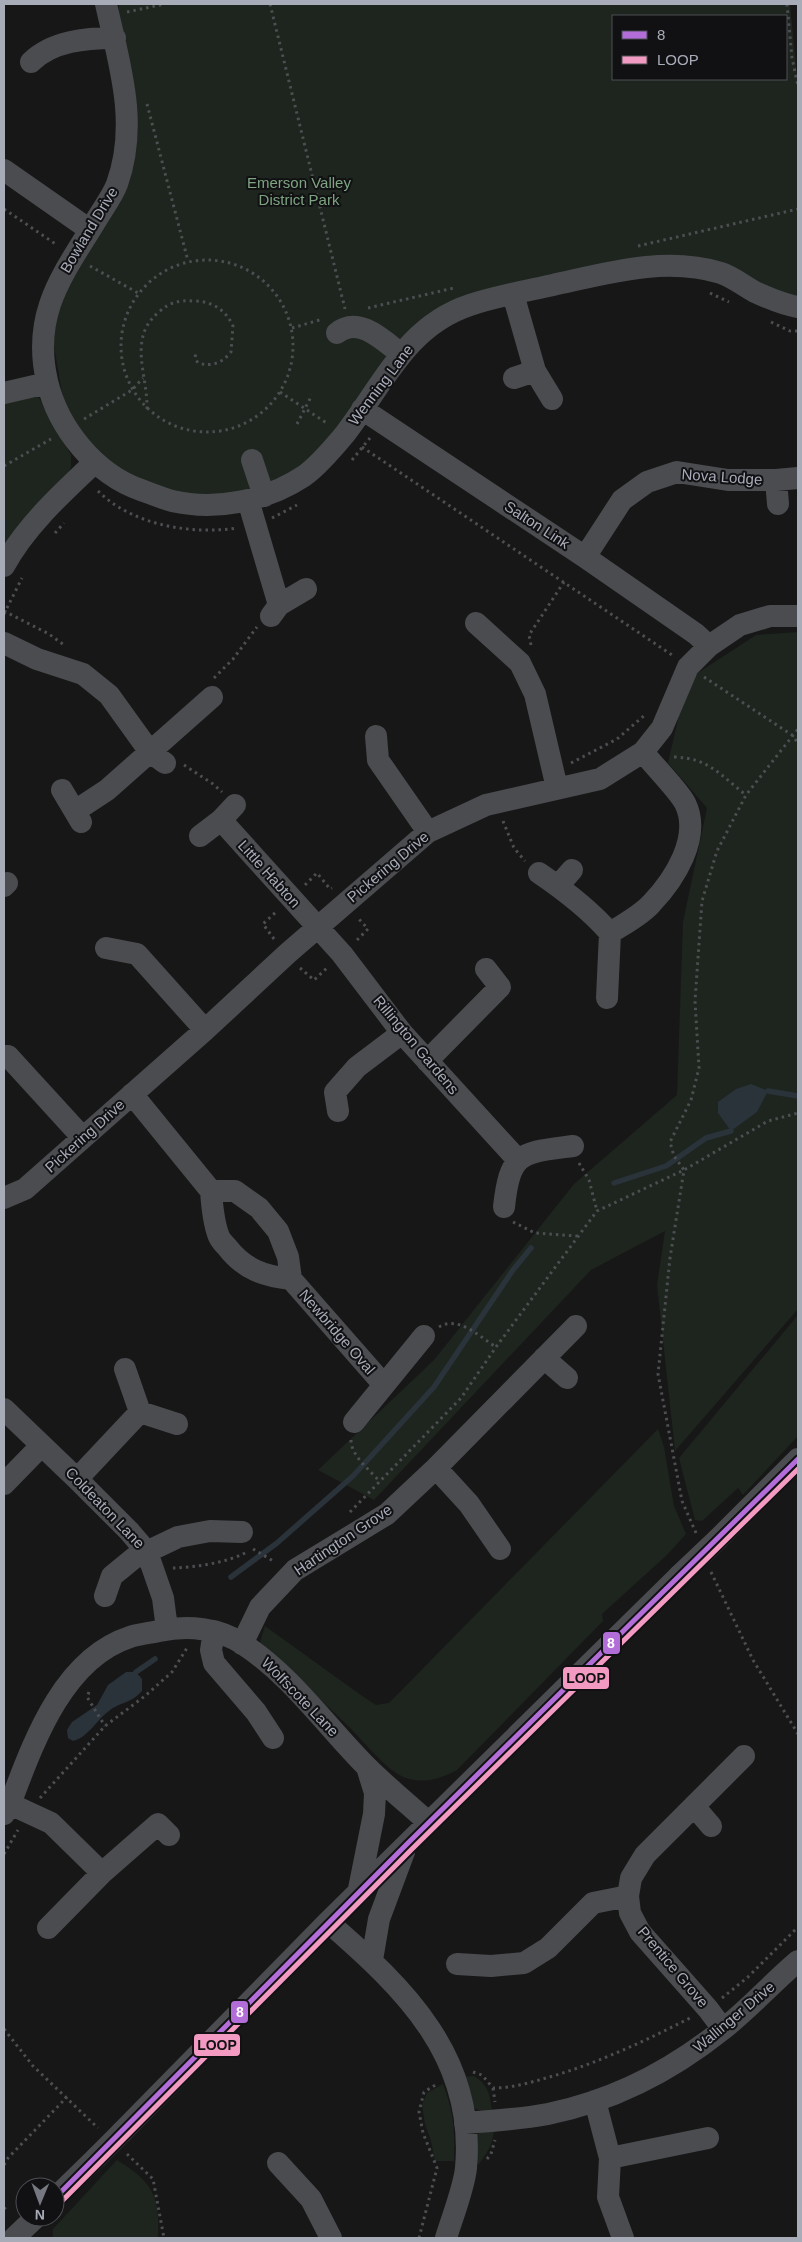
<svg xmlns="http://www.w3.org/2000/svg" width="802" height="2242" font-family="Arial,sans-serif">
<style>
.green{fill:#1d251e;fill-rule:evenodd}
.water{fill:#2a323a}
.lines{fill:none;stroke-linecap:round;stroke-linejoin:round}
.stream{stroke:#2a323a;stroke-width:5.5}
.path{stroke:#4d4e52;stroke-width:3;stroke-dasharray:2.5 4;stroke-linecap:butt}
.minor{stroke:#4b4c50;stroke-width:22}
.minor-bridge{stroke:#4b4c50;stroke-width:22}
.bus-1-casing{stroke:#111113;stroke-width:9}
.bus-2-casing{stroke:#111113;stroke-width:9}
.bus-1{stroke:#b36dd8;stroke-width:5}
.bus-2{stroke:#f29ac2;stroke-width:5}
.labels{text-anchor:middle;stroke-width:4;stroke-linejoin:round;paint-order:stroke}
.park-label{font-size:15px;fill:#7ea482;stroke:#111113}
.street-label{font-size:15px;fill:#a8acb9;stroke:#111113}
.line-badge{stroke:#111113;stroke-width:2}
.badge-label{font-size:14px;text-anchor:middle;font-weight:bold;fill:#fff}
.pale-badge-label{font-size:14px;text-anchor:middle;font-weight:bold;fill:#111}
</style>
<rect width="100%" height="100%" fill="#171717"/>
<path class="green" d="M119 4H790L798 86V304L700 260 524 280 416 338 306 475 213 500 130 486 68 429 49 316 101 227 119 131ZM613 16H786V79H613Z
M32 393 39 398 71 455V467L68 475 4 547V399Z
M798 632V1309L675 1451 657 1285 665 1231 591 1270 374 1500 318 1470 434 1360 574 1184 677 1095 683 922 707 808 668 763 687 680 756 635Z
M798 1315V1436L743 1495 738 1488 702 1521 695 1520 679 1458Z
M658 1429 664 1447 674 1506 686 1534 667 1555 602 1614 603 1621 457 1770C440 1779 425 1784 406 1778 387 1772 362 1739 347 1725 319 1697 288 1672 259 1646L265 1626 358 1693 376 1705 389 1703Z
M474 2076C489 2085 490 2095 492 2112L482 2111 473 2108 463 2077Z
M443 2084C454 2113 455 2130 454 2161H435L431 2141 425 2124 422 2105 427 2093Z
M494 2127C494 2142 488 2152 479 2164H470L475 2135Z
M117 2160C153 2182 160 2196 158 2238H53V2229Z"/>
<path class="water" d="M751 1084 768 1091 757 1112 731 1131 718 1113V1102L736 1089Z
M126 1672H136L142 1679V1691C129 1705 121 1701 109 1711 96 1720 89 1737 73 1741L68 1738 67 1730 72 1722 97 1705 108 1685Z"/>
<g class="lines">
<path class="stream" d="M768 1091 798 1096
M614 1183 666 1166 706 1138 731 1131
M231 1577 277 1543 353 1476 434 1387 513 1270 531 1248
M136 1672 155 1659"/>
<path class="path" d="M270 4 345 309
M787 4 792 58 798 86
M127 12 165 4
M147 104 188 261
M4 209 57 245
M638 246 798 209
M121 346a86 86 0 1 1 172 0a86 86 0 1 1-172 0Z
M90 266 138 293
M710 293 729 302
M368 308 454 288
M771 322 790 331H798
M292 328 323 319
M280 392 328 424
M147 409C148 375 127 338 159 312 170 302 179 300 194 301 212 301 226 310 233 326L231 352C222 363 212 367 198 363L195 358 196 351
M84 419 132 390 143 378
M297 424 312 395
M362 447 672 655
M352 460 370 438
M4 466 51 439
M98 491C132 525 191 535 237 528
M272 518 297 505
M55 533 64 523
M4 611 49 634 64 645
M4 614 22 578
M531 645 529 635 564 582
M704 677 792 735 798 743
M214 678 233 659 257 627
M674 757C709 758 720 775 746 795
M571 763 617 739 646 714
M184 765 213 784 222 792
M503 821 514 848 525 861
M305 885 317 873 330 889 332 888
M274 939 263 924 277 911
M357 940 368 929 358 918
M300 968 314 980 328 967
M579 1163 589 1180 597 1211
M513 1222 535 1233 577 1236
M439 1327C458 1315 480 1337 496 1347
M351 1440C351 1456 370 1470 380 1482
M350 1512 461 1398 496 1347 597 1211 684 1170 768 1121 798 1113
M696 1533 682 1501 658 1374 670 1258 684 1170 674 1156 670 1142 691 1100 699 1068 695 1001 702 901 717 851 746 795 798 729
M253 1549 275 1562
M173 1568C197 1567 226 1563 247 1552
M711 1572 753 1660 798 1734
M89 1692 87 1697 105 1726
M40 1798 105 1726 145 1696 172 1672 187 1648
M4 1854 18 1830
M722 1998 748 1977 798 1927
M4 2029 33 2066 98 2128
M473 2072 482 2075 493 2088C511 2088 529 2083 546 2078 596 2064 643 2042 690 2018
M493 2088 495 2102
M127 2154 153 2179 164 2238
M487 2159 491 2154 495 2140
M4 2165 8 2158 67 2097
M4 2209 7 2206
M419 2238 437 2168 423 2133 419 2112 424 2092 437 2084"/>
<path class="minor" d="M106 4C119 63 139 123 117 184 113 195 104 207 98 217 65 272 31 311 47 381 58 428 95 474 141 490 152 494 162 498 172 501 217 511 266 501 304 476 317 467 335 446 345 434 383 385 406 326 470 305 497 296 526 291 553 285 608 273 665 256 721 273 733 277 744 286 755 292 768 298 784 305 798 307
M31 62C52 41 86 38 115 38
M4 170 90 230
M513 294 535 371 552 399
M337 333C359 315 384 341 401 354
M514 378 535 371
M4 393 47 383
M362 409 585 557 696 634 709 646
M252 460 264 496
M776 480 778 504
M248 500 279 605
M585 557 622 500 647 482 677 472 728 480H776L798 478
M4 566C25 527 61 494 94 463
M271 616 279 605 306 589
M476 623 520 663 535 694 557 788
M4 643 37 659 83 674 109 695 150 752 165 763
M376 736 378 760 428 832
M62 790 81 822
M75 811 107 790 212 697
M221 820 342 954 402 1033 518 1160
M200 836 221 820 235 805
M539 873C564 890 590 910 610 933 624 924 640 916 651 904 674 880 702 837 685 803 678 790 654 766 643 752
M4 886 7 883
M558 886 572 870
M106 948 137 954 205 1030
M607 998 610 933
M4 1056H8L83 1138
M427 1061 500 987 486 969
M132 1094 211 1191H235L259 1208 278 1231 288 1257 291 1279 384 1385
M338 1111 335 1092 357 1067 402 1033
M211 1191C212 1205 213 1220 218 1234 219 1238 223 1243 227 1247 244 1269 263 1276 291 1279
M4 1198 25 1189 205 1030 288 953 428 832 486 805 600 779 643 752 662 728 688 667 709 646 740 625 770 616H798
M504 1207C510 1151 521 1153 573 1146
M544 1358 567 1378
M125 1369 140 1412 177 1424
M4 1409 77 1479 129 1531 147 1552 163 1598 167 1629
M354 1422 424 1336
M436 1468 469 1504 500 1549
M77 1479 140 1412
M4 1484 41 1446
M718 1539 798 1459
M105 1596 112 1576 134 1558 178 1537 210 1531 242 1532
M214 1631 211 1650 214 1663 256 1712 273 1738
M242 1644 260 1607 295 1570 387 1514 436 1468 576 1326
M10 1804 51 1823 102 1873
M694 1806 711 1826
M4 1814 10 1804C33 1744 62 1659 130 1637 139 1634 150 1633 159 1631 188 1625 219 1628 243 1644 292 1676 326 1726 367 1767 386 1786 408 1804 429 1823
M358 1894 374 1814 375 1793 367 1767
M328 1922C405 1989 476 2057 466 2168 464 2188 452 2218 446 2238
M48 1928 102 1873 158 1824 169 1835
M372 1960 379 1919 404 1852
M457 1964 491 1966 524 1963 548 1948 593 1903 628 1896
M723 2029 708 2009 640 1932 630 1913 628 1896 631 1878 645 1855 744 1756
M595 2101 610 2158 708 2138
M465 2123C493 2121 521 2119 548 2114 612 2101 672 2070 722 2030 749 2009 772 1983 798 1961
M122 2132 328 1922 679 1576
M610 2158 608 2197 623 2238
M278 2163 311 2199 331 2238
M55 2198 97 2157
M14 2238 36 2217"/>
<path class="minor-bridge" d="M679 1576 718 1539
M97 2157 122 2132"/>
<g class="bus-1-casing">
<path id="bus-1" d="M55 2198 407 1844 798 1459"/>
</g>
<g class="bus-2-casing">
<path id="bus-2" d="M60 2203 412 1849 798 1469"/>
</g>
<use href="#bus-1" class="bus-1"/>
<use href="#bus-2" class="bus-2"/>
</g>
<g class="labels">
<g class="park-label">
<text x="299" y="188">Emerson Valley<tspan x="299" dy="17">District Park</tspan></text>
</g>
<g class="street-label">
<text transform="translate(89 230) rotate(-59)" y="5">Bowland Drive</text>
<text transform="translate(381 385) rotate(-53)" y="5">Wenning Lane</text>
<text transform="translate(722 477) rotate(4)" y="5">Nova Lodge</text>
<text transform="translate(537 525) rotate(33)" y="5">Salton Link</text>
<text transform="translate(388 867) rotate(-40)" y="5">Pickering Drive</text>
<text transform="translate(269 874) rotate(48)" y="5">Little Habton</text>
<text transform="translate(416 1045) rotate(50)" y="5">Rillington Gardens</text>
<text transform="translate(85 1136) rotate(-42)" y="5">Pickering Drive</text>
<text transform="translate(337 1332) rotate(49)" y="5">Newbridge Oval</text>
<text transform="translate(105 1508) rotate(46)" y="5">Coldeaton Lane</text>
<text transform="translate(343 1540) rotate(-34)" y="5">Hartington Grove</text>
<text transform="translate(300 1697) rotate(46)" y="5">Wolfscote Lane</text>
<text transform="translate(673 1967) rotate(50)" y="5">Prentice Grove</text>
<text transform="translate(734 2017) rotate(-40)" y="5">Wallinger Drive</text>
</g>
</g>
<g class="line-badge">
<rect x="602" y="1631" width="19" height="24" rx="5" fill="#b36dd8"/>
<rect x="562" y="1666" width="48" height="24" rx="5" fill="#f29ac2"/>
<rect x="230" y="2000" width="19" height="24" rx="5" fill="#b36dd8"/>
<rect x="193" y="2033" width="48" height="24" rx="5" fill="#f29ac2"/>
</g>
<g class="badge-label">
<text x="611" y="1648">8</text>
<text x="240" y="2017">8</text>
</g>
<g class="pale-badge-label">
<text x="586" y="1683">LOOP</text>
<text x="217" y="2050">LOOP</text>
</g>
<rect width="802" height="2242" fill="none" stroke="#a8acb9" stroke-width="10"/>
<rect x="612" y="15" width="175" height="65" fill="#111113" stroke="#4d4f55"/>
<rect x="622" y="31" width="25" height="8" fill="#b36dd8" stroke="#4d4f55"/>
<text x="657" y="40" font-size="15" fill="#a8acb9">8</text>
<rect x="622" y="56" width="25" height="8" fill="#f29ac2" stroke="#4d4f55"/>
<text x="657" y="65" font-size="15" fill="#a8acb9">LOOP</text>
<g transform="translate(40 2202) rotate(181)"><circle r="24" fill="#111113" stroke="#4d4f55"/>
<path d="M0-4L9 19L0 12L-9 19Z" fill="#757880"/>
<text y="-8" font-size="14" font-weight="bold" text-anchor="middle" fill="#a8acb9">N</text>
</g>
</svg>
